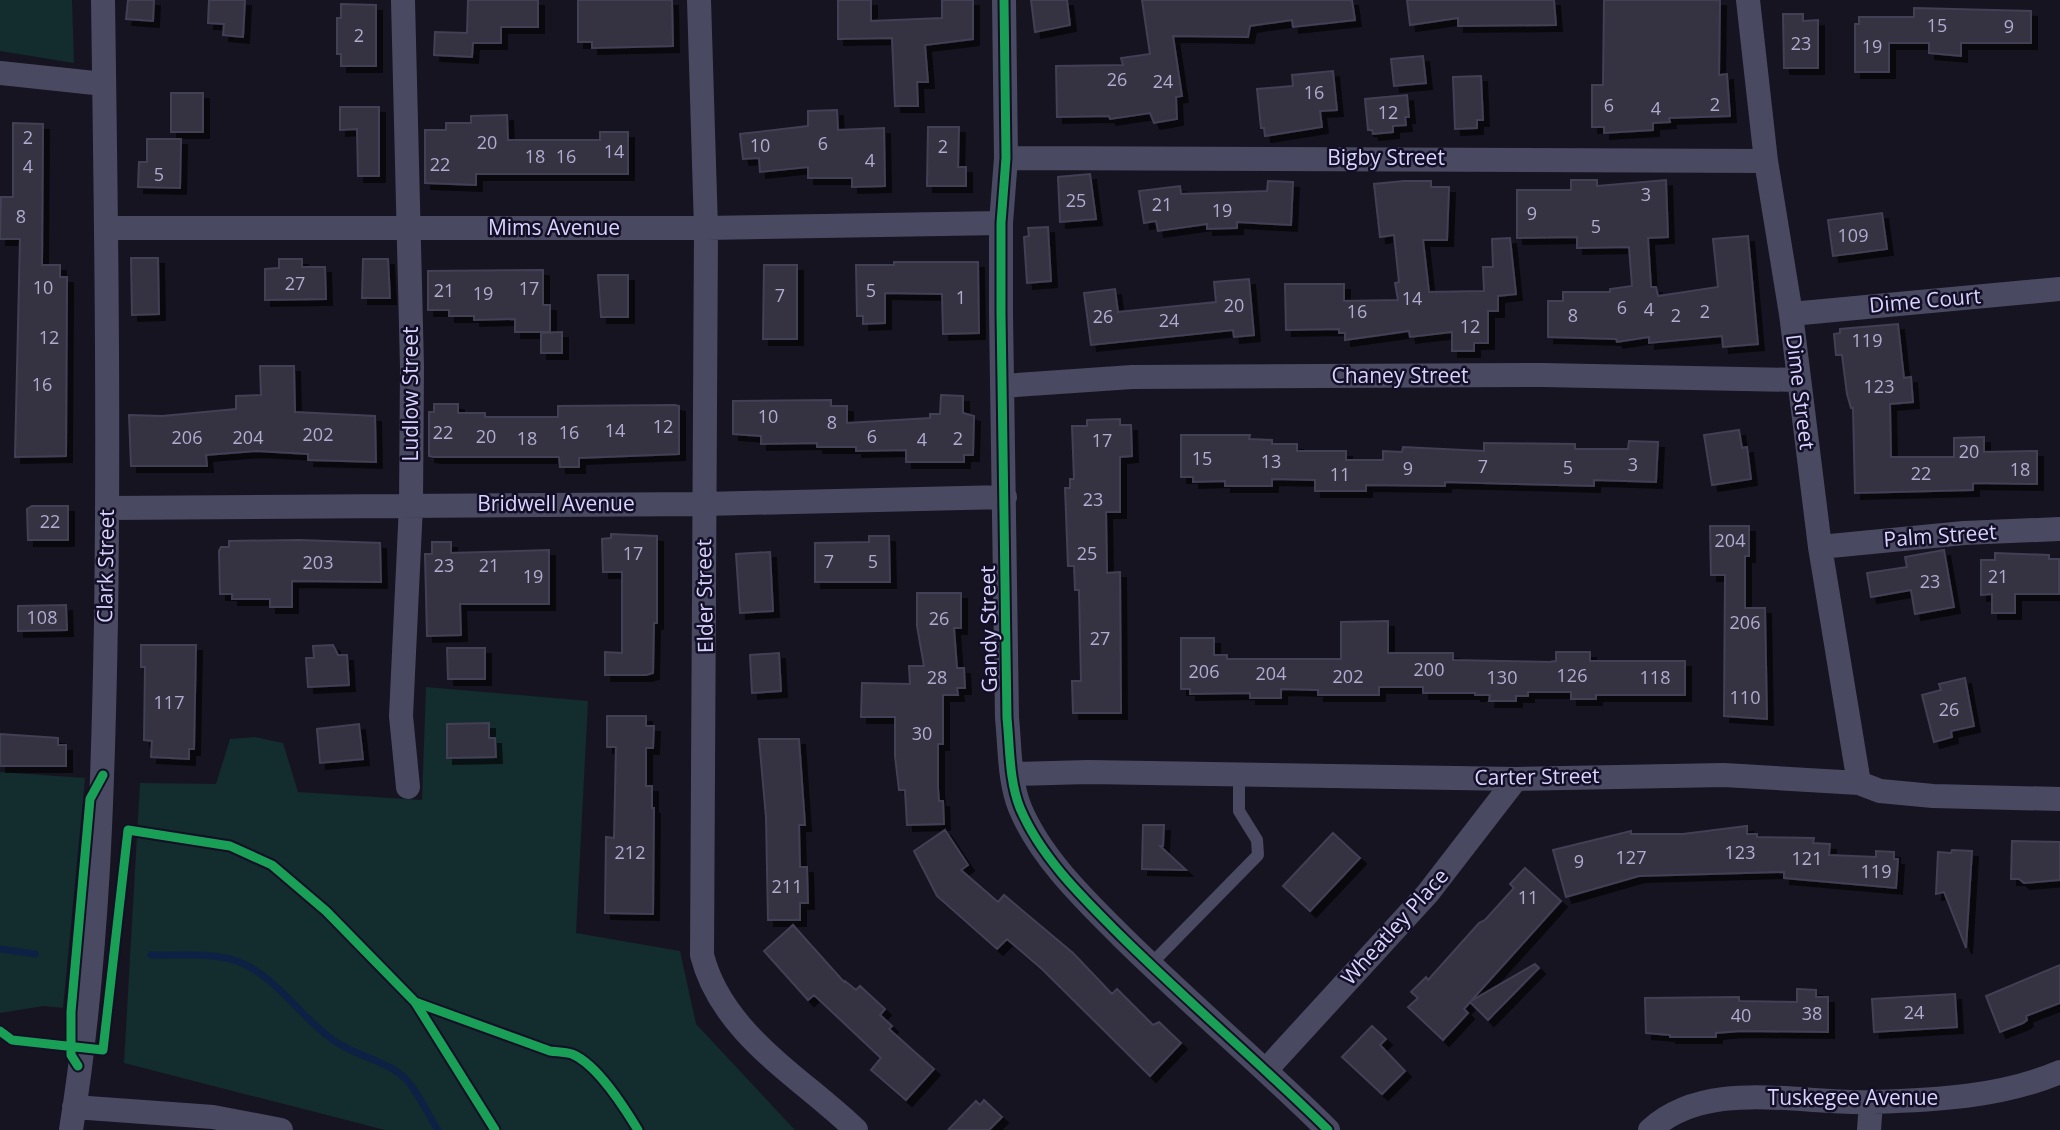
<svg xmlns="http://www.w3.org/2000/svg" width="2060" height="1130" font-family="'Open Sans',sans-serif">
<style>
.green{fill:#132c2d}
.lines{fill:none;stroke-linecap:round;stroke-linejoin:round}
.stream{stroke:#0d2144;stroke-width:7}
.building{fill:#343243;stroke:#433f54;stroke-width:2;filter:url(#shadow)}
.service{stroke:#4a4962;stroke-width:12}
.minor{stroke:#4a4962;stroke-width:24}
.cycleway-casing{stroke:#130f26;stroke-width:13}
.cycleway{stroke:#1a9f57;stroke-width:9}
.labels{text-anchor:middle;stroke-width:5;stroke-linejoin:round;paint-order:stroke}
.number-label{font-size:18px;fill:#b0acd0}
.street-label{font-size:21px;fill:#d9d4ff;stroke:#130f26}
</style>
<defs>
<filter id="shadow"><feDropShadow dx="6" dy="6" stdDeviation="0" flood-color="#0009"/></filter>
</defs>
<rect width="100%" height="100%" fill="#161421"/>
<path class="green" d="M0 0H72L74 63 0 51Z
M426 687 588 701 576 933 680 951 696 1024 795 1130H385L124 1063 140 783 216 784 230 739 255 737 283 743 298 792 422 800Z
M0 772 85 778 63 1008 44 1006 0 1013Z"/>
<g class="lines">
<path class="stream" d="M0 949 35 954
M151 955C177 956 211 952 237 961 277 976 301 1019 336 1042 360 1058 392 1061 410 1084 421 1098 428 1115 438 1130"/>
</g>
<path class="building" d="M128 0H154L153 21 126 19Z
M209 0H245L243 37 223 35 224 24 208 23Z
M468 0H538V27H501V43H473L472 57 434 55 435 32 467 33Z
M578 0H672L673 46 592 48V42H578Z
M838 0H871V21L942 18V0H973V39L925 45 928 82H917L918 106H895L892 38 838 39Z
M1031 0H1067L1070 25 1035 32Z
M1142 0H1352L1355 20 1293 27 1292 20 1250 26 1248 37 1173 36 1182 96 1176 97 1177 119 1154 123 1150 113 1110 119 1109 116 1057 117 1056 66 1123 65 1121 58 1150 54Z
M1407 0H1554L1556 25 1458 26V18L1410 25Z
M1604 0H1720L1719 75 1727 74 1730 116 1669 118 1670 122 1653 123V130L1604 133V127H1592V85H1603Z
M341 4 376 5V66H341V54H337V18H341Z
M1914 8 2031 11V43H1961V56L1929 53V43H1889V72H1855V24H1859V17H1914Z
M1783 14H1803V21L1818 20V68H1784Z
M1423 56 1426 83 1394 86 1391 59Z
M1333 71 1337 110 1320 111 1322 127 1265 136 1264 128H1261L1257 89 1293 86 1292 75Z
M1481 76 1483 120H1477V128L1455 129 1453 77Z
M171 93H203V132H171Z
M1407 95 1409 117H1405L1406 125 1393 126V132L1373 134 1372 130H1368L1365 99Z
M340 107H379V176H358L357 129 340 130Z
M837 110 838 130 884 128 885 186 852 187V178H808V167L760 172 759 158 743 159 740 134 808 126V111Z
M507 115 508 140H600V132H628V174H476V185L425 183V130H446V123H471V116Z
M13 123 43 124 42 265H60V277H67L66 456 15 457 20 239H0L1 197H13Z
M928 127H959L958 167H966V186H927Z
M147 139H181L180 188 138 187 139 162H147Z
M1090 174 1096 219 1060 222 1058 177Z
M1571 180H1597V186L1666 180 1668 237 1648 238 1651 287H1656L1658 296 1718 287 1713 239 1748 236 1758 344 1723 347 1722 336 1649 343V337L1617 342 1616 339 1548 337V301H1563V292H1610V289L1632 286 1629 247 1577 248V237L1517 238V190H1571Z
M1268 181 1293 182 1291 225 1237 222V228L1207 229V224L1158 231 1156 221 1144 223 1139 191 1180 186 1181 194 1267 191Z
M1404 181H1431V187H1449L1447 240H1423L1429 292 1484 291 1483 267H1493L1492 239 1510 238 1516 294 1498 296V311H1488V343H1474V351H1452V332L1410 337 1409 331 1345 340V333H1339V329L1286 330 1285 284H1344V301L1398 300 1395 283 1399 282 1394 235 1380 237 1374 184Z
M1882 213 1887 249 1833 256 1828 220Z
M1048 227 1051 281 1027 283 1024 237 1029 236 1028 228Z
M131 258H158L159 314 132 315Z
M279 259H302V267H325L326 299 265 300V269L279 268Z
M363 259H388L390 298H362Z
M894 262H978L979 333 943 334 942 294 885 293V323L863 324V316H857L856 265H894Z
M764 265H797V339H763Z
M543 270V305H550V332H515V319L474 320V316H449V310H428V271Z
M598 275H628V317H601Z
M1249 279 1254 335 1234 337 1233 330 1091 345 1084 293 1115 289 1118 312 1216 302 1214 282Z
M1898 324 1904 378 1911 377 1913 402 1890 404 1891 457H1954V438L1984 437V452L2037 451V484L1973 483V490L1855 493 1853 408H1851L1847 394 1842 355H1836L1834 334 1840 333V329Z
M562 332V353H541V333Z
M260 366H294L295 412 375 416 376 462 308 460V454L257 451 206 455 207 466H131L129 415 162 416 236 409V396L261 395Z
M941 395 963 396V413L974 416 973 455H964V462H906V450L856 451V447H817V443L761 444V436L733 434V401L831 400V406H847V423L930 418V414H940Z
M434 404H458V413H485V417H558V406L675 405 679 406V454L579 458V467H560L559 457H434L429 456V412H434Z
M1120 419V425H1131L1132 456 1120 457V512H1106L1107 573 1120 572 1121 713H1073L1072 681H1081L1079 590H1075L1074 566H1068L1066 513 1065 488H1070V479H1074L1072 426H1087V420Z
M1739 430 1742 448 1747 447 1751 479 1712 485 1704 435Z
M1181 435H1250L1249 439 1272 440V444H1297V451H1346V460H1383V451L1402 452 1403 447 1484 451V443L1575 444V449H1628L1629 441 1658 442 1656 482 1594 480V486L1445 482V486L1366 485V491H1315V480L1272 479V486H1225V481L1193 482V477H1181Z
M32 506H68V540H28L27 509Z
M1710 526H1749V556H1745V608H1765L1767 719 1724 716 1725 575H1711Z
M611 534 657 536V623H654L653 673 646 675H605V652L622 653V572H603L602 539 611 538Z
M869 536H889L890 582H815V543L869 542Z
M300 540 380 543 381 582 292 581V607H270V599H232V594H220L219 551 221 547H229V541Z
M432 542H451V553L549 550V604H460L461 635 427 636 425 554H432Z
M1944 550 1954 607 1915 614 1911 590 1871 597 1867 573 1907 567 1905 557Z
M770 552 773 611 740 613 736 554Z
M1995 553 2049 555V559H2059V594H2015V613H1992V594L1981 595V560H1995Z
M917 593H961V628H954L957 668H964L965 688H957L958 695H943V744H938V788L939 801H943L944 824 907 825 905 790H899L895 756V717H861L862 683 910 684 909 666H924L917 626Z
M66 605 67 630 18 631V606Z
M1388 621V653H1453V660L1549 662 1556 661V652H1590V661H1685V695H1596V699H1571V692H1528V696H1516V701H1489L1490 695H1475V693H1423V687H1379V695H1318V690L1281 689V698H1250V693L1190 694V689H1181V638H1214V655H1227V659H1341V622Z
M141 645H196L194 749H189V759L151 757 152 741 144 740 145 667H141Z
M333 645 338 655H347L349 685 308 687 306 658H314L313 646Z
M447 648H485V679H448Z
M779 653 781 691 752 693 750 655Z
M1965 678 1974 726 1951 731 1952 737 1934 742 1922 695 1941 690 1939 684Z
M607 716H646V726H654L653 748H646V786H652V808H654L653 914 605 913 606 837 614 838 616 747H607Z
M489 723V738H495L496 757 447 758V724Z
M359 724 363 759 320 763 317 729Z
M0 734 58 738V745H66V766H0Z
M759 739H799L805 825H799L800 867H807L808 903H800V920H768L766 817Z
M1143 825H1164L1163 846H1160L1186 870 1142 869Z
M1747 826V834H1757V837L1814 838 1813 843 1830 844 1829 855 1876 857V851L1894 852V859H1898L1896 888 1784 878V872L1639 876 1566 897 1553 850 1631 831V834H1683Z
M945 830 968 865 961 870 998 902 1004 895 1073 953 1112 994 1117 989 1153 1025 1159 1022 1181 1043 1150 1076 1043 970 1007 939 997 949 937 896 914 851Z
M1333 833 1360 858 1310 911 1283 886Z
M2012 841 2060 842V880L2024 883 2019 879H2011Z
M1952 850 1972 851 1966 948 1944 892 1936 894 1938 852 1951 853Z
M1525 868 1561 901 1471 1001 1535 964 1539 968 1488 1020 1470 1002 1464 1009 1468 1013 1443 1040 1408 1007 1418 998 1411 992 1426 977 1428 980 1479 923 1485 920 1514 888 1510 884Z
M793 925 844 982 845 981 856 990 860 986 885 1009 880 1015 892 1026 889 1029 934 1069 906 1100 871 1070 881 1058 814 995 808 1000 764 951Z
M2060 965V1003L2026 1016 2027 1020 2023 1023 2000 1032 1986 996Z
M1797 989 1816 990V997H1828V1032L1741 1031 1716 1033V1037H1670V1035L1646 1033 1645 998 1739 997V1001L1797 1002Z
M1955 994 1957 1027 1874 1032 1872 999Z
M1372 1026 1386 1039 1380 1045 1405 1071 1382 1094 1342 1057Z
M984 1100 1002 1117 989 1130H948L976 1101 980 1105Z"/>
<g class="lines">
<path class="service" d="M1150 965 1258 855 1257 840 1239 811V774"/>
<path class="minor" d="M403 0 412 367 411 505 401 716 408 787
M699 0 706 228 702 955C722 1034 801 1077 856 1130
M1004 0 1006 158 1001 223V314L1007 718C1010 747 1009 781 1020 808 1041 858 1084 899 1122 937 1189 1003 1261 1064 1328 1130
M1748 0 1766 161 1791 314 1820 547 1859 783
M0 73 104 84
M1006 158 1766 161
M107 228H706L1001 223
M1791 314 2060 289
M1003 386 1132 377 1542 375 1798 380
M107 508 704 504 1005 497
M1820 547 1964 533 2060 529
M1012 774 1088 772 1516 779 1724 775 1859 783 1880 791 1933 796 2060 799
M1266 1070 1428 893 1516 779
M74 1107 213 1117 281 1130
M71 1130C98 961 103 791 106 620 109 413 106 207 103 0
M1650 1130C1708 1077 1801 1105 1872 1102 1936 1100 2001 1097 2060 1072
M1869 1130 1871 1102"/>
<g class="cycleway-casing">
<path id="cycleway" d="M1004 0 1006 158 1001 223V314L1007 718C1010 747 1009 781 1020 808 1041 858 1084 899 1122 937 1189 1003 1261 1064 1328 1130
M415 1002 550 1051C557 1052 565 1052 572 1054 597 1064 624 1107 638 1130
M0 1031 12 1040 103 1050 128 830 230 846 272 865 326 911 415 1002 495 1130
M78 1066 71 1055V1012L90 799 103 775"/>
</g>
<use href="#cycleway" class="cycleway"/>
</g>
<g class="labels">
<g class="number-label">
<text x="1937" y="32">15</text>
<text x="2009" y="33">9</text>
<text x="359" y="42">2</text>
<text x="1801" y="50">23</text>
<text x="1872" y="53">19</text>
<text x="1117" y="86">26</text>
<text x="1163" y="88">24</text>
<text x="1314" y="99">16</text>
<text x="1715" y="111">2</text>
<text x="1609" y="112">6</text>
<text x="1656" y="115">4</text>
<text x="1388" y="119">12</text>
<text x="28" y="144">2</text>
<text x="487" y="149">20</text>
<text x="823" y="150">6</text>
<text x="760" y="152">10</text>
<text x="943" y="153">2</text>
<text x="614" y="158">14</text>
<text x="535" y="163">18</text>
<text x="566" y="163">16</text>
<text x="870" y="167">4</text>
<text x="440" y="171">22</text>
<text x="28" y="173">4</text>
<text x="159" y="181">5</text>
<text x="1646" y="201">3</text>
<text x="1076" y="207">25</text>
<text x="1162" y="211">21</text>
<text x="1222" y="217">19</text>
<text x="1532" y="220">9</text>
<text x="21" y="223">8</text>
<text x="1596" y="233">5</text>
<text x="1853" y="242">109</text>
<text x="295" y="290">27</text>
<text x="43" y="294">10</text>
<text x="529" y="295">17</text>
<text x="444" y="297">21</text>
<text x="871" y="297">5</text>
<text x="483" y="300">19</text>
<text x="780" y="302">7</text>
<text x="961" y="304">1</text>
<text x="1412" y="305">14</text>
<text x="1234" y="312">20</text>
<text x="1622" y="314">6</text>
<text x="1649" y="316">4</text>
<text x="1357" y="318">16</text>
<text x="1705" y="318">2</text>
<text x="1573" y="322">8</text>
<text x="1676" y="322">2</text>
<text x="1103" y="323">26</text>
<text x="1169" y="327">24</text>
<text x="1470" y="333">12</text>
<text x="49" y="344">12</text>
<text x="1867" y="347">119</text>
<text x="42" y="391">16</text>
<text x="1879" y="393">123</text>
<text x="768" y="423">10</text>
<text x="832" y="429">8</text>
<text x="663" y="433">12</text>
<text x="615" y="437">14</text>
<text x="443" y="439">22</text>
<text x="569" y="439">16</text>
<text x="318" y="441">202</text>
<text x="486" y="443">20</text>
<text x="872" y="443">6</text>
<text x="187" y="444">206</text>
<text x="248" y="444">204</text>
<text x="527" y="445">18</text>
<text x="958" y="445">2</text>
<text x="922" y="446">4</text>
<text x="1102" y="447">17</text>
<text x="1969" y="458">20</text>
<text x="1202" y="465">15</text>
<text x="1271" y="468">13</text>
<text x="1633" y="471">3</text>
<text x="1483" y="473">7</text>
<text x="1568" y="474">5</text>
<text x="1408" y="475">9</text>
<text x="2020" y="476">18</text>
<text x="1921" y="480">22</text>
<text x="1340" y="481">11</text>
<text x="1093" y="506">23</text>
<text x="50" y="528">22</text>
<text x="1730" y="547">204</text>
<text x="633" y="560">17</text>
<text x="1087" y="560">25</text>
<text x="829" y="568">7</text>
<text x="873" y="568">5</text>
<text x="318" y="569">203</text>
<text x="444" y="572">23</text>
<text x="489" y="572">21</text>
<text x="533" y="583">19</text>
<text x="1998" y="583">21</text>
<text x="1930" y="588">23</text>
<text x="42" y="624">108</text>
<text x="939" y="625">26</text>
<text x="1745" y="629">206</text>
<text x="1100" y="645">27</text>
<text x="1429" y="676">200</text>
<text x="1204" y="678">206</text>
<text x="1271" y="680">204</text>
<text x="1572" y="682">126</text>
<text x="1348" y="683">202</text>
<text x="937" y="684">28</text>
<text x="1502" y="684">130</text>
<text x="1655" y="684">118</text>
<text x="1745" y="704">110</text>
<text x="169" y="709">117</text>
<text x="1949" y="716">26</text>
<text x="922" y="740">30</text>
<text x="630" y="859">212</text>
<text x="1740" y="859">123</text>
<text x="1631" y="864">127</text>
<text x="1807" y="865">121</text>
<text x="1579" y="868">9</text>
<text x="1876" y="878">119</text>
<text x="787" y="893">211</text>
<text x="1528" y="904">11</text>
<text x="1914" y="1019">24</text>
<text x="1812" y="1020">38</text>
<text x="1741" y="1022">40</text>
</g>
<g class="street-label">
<text x="1386" y="165">Bigby Street</text>
<text x="554" y="235">Mims Avenue</text>
<text transform="translate(1925 301) rotate(-5)" y="7">Dime Court</text>
<text x="1400" y="383">Chaney Street</text>
<text transform="translate(1800 392) rotate(83)" y="7">Dime Street</text>
<text transform="translate(411 394) rotate(-90)" y="7">Ludlow Street</text>
<text x="556" y="511">Bridwell Avenue</text>
<text transform="translate(1940 536) rotate(-4)" y="7">Palm Street</text>
<text transform="translate(106 566) rotate(-89)" y="7">Clark Street</text>
<text transform="translate(705 596) rotate(-91)" y="7">Elder Street</text>
<text transform="translate(989 629) rotate(-91)" y="7">Gandy Street</text>
<text transform="translate(1537 777) rotate(-1)" y="7">Carter Street</text>
<text transform="translate(1395 927) rotate(-48)" y="7">Wheatley Place</text>
<text x="1853" y="1105">Tuskegee Avenue</text>
</g>
</g>
</svg>
